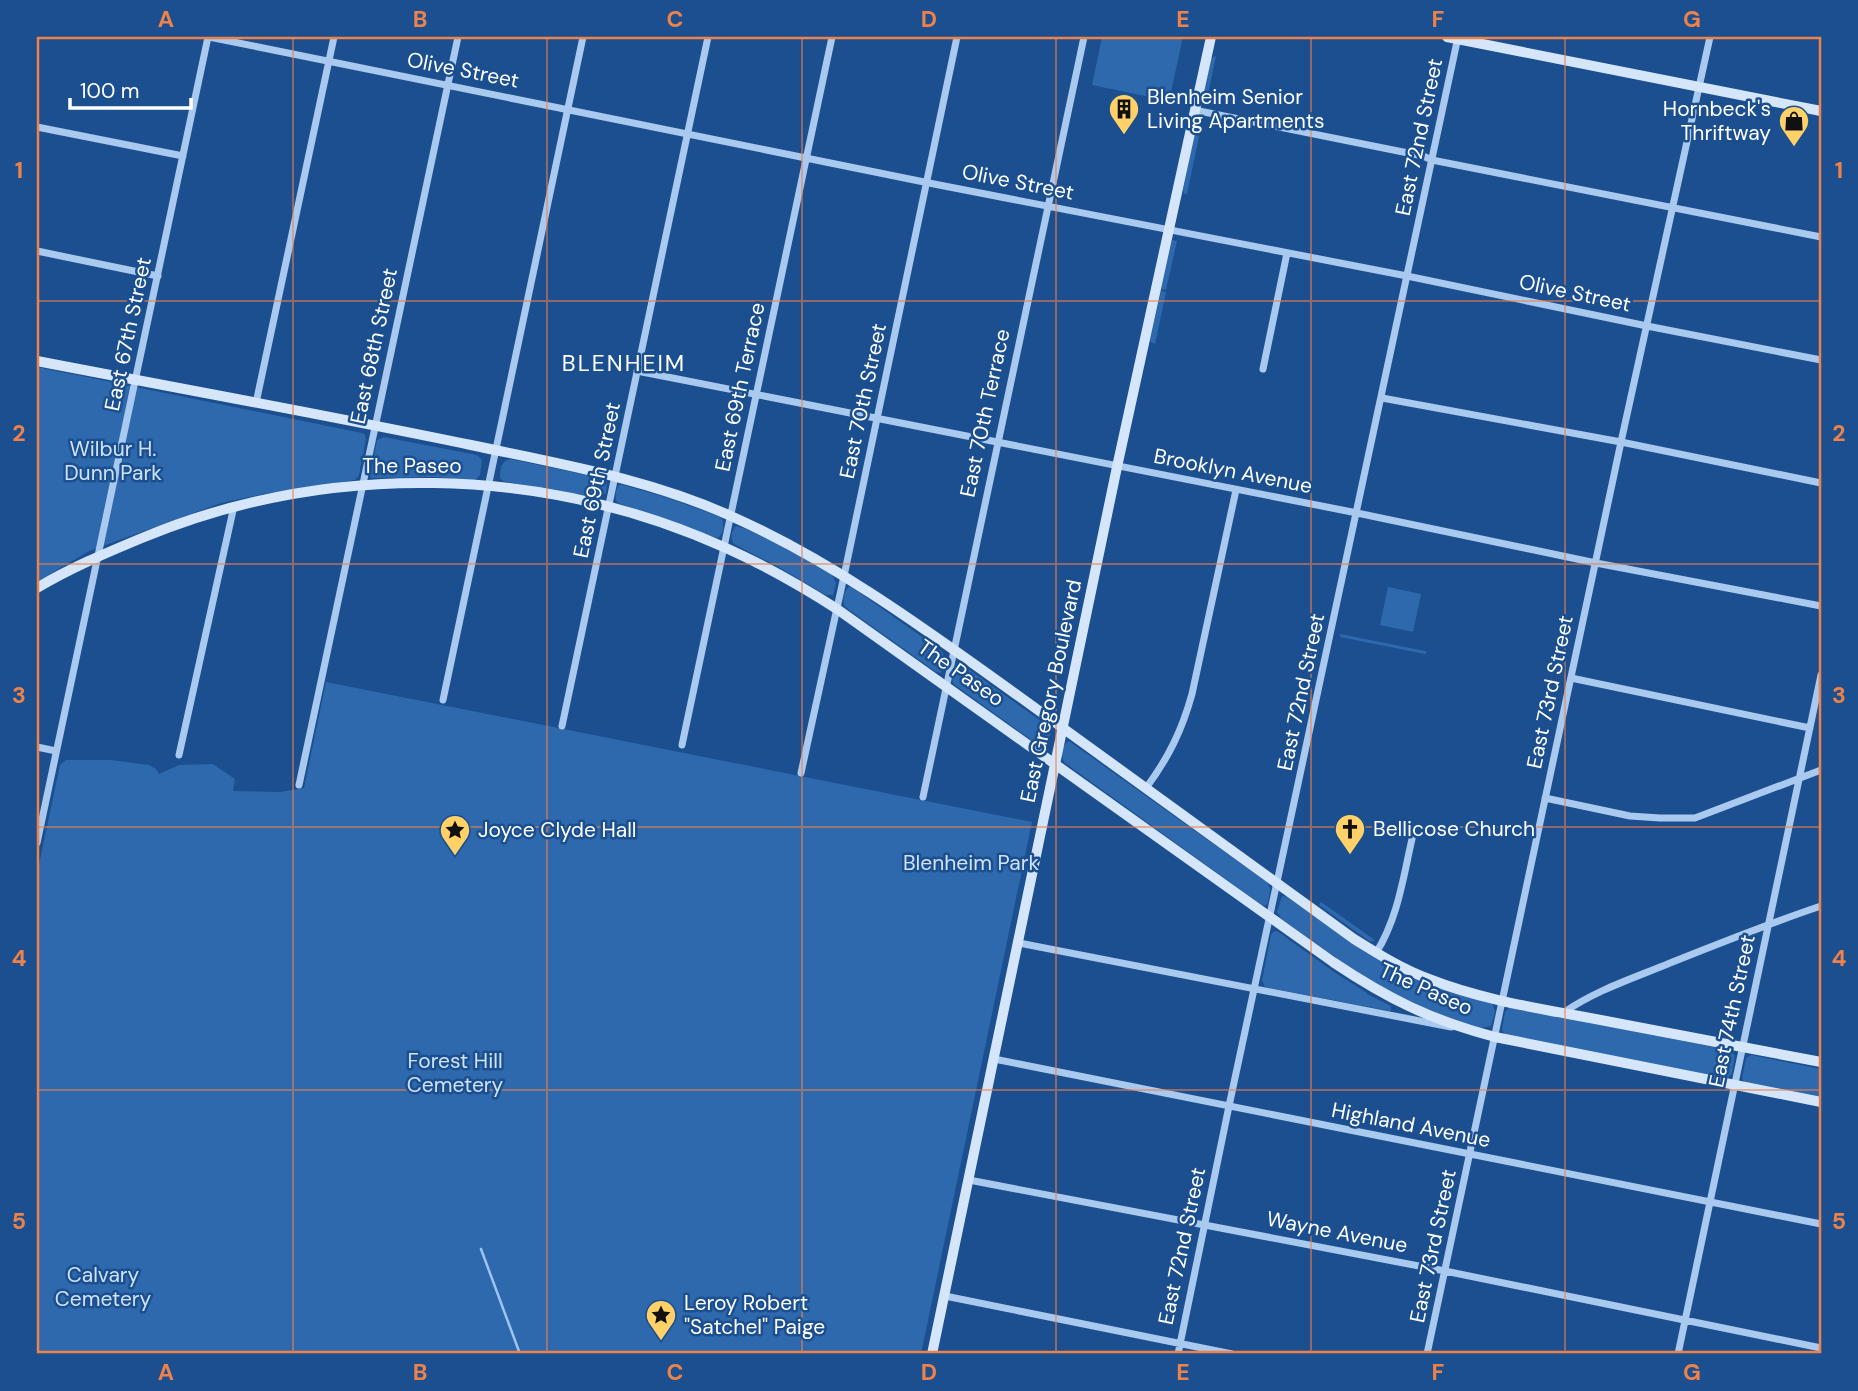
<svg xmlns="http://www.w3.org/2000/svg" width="1858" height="1391" font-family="'DM Sans',sans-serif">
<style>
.green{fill:#2e69ad}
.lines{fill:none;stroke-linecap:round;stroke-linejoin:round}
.stream{stroke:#9cc4f0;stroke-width:2.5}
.minor{stroke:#a9c9ee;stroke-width:7}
.secondary{stroke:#d6e6fa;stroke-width:10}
.grid{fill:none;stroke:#ee8249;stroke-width:2;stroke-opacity:0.55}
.labels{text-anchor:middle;stroke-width:5;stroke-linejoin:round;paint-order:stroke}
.street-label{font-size:21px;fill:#fff;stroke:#1b4f8f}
.poi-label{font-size:21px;fill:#fff;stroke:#1b4f8f;text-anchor:start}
.park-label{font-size:21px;fill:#cfe3fa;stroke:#1b4f8f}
.neighbourhood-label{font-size:23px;letter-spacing:2px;fill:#fff;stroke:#1b4f8f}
.neatline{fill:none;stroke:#ee8249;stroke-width:2.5}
.grid-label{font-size:23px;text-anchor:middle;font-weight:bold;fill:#ee8249}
</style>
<rect width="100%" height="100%" fill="#1b4f8f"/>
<path class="green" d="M1102 37H1183L1169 101 1092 85Z
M1216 56 1206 104 1202 103 1211 59 1213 57Z
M1197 121 1202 122 1187 194H1184L1183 190Z
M1172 240 1177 241 1166 290 1161 289Z
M1161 291 1166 292 1155 344 1151 342 1150 340Z
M37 367 362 433 365 435 366 439 359 475 355 480 263 494 221 503 89 551 37 582Z
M384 437 477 455 482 460 480 475 475 480 434 477 371 478 370 476 377 440Z
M510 459 601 478 607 483 606 493 600 498H594L503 481 500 478C500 470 501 461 510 459Z
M620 484 665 497 718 516 722 519C724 525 724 533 718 538L714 537 618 503 616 500C615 494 616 488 620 484Z
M736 526 746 529 785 547 832 575 836 583 833 595H826L782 569 734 544C730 539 731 531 736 526Z
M850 586 942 651 945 659 941 673 936 672 845 607C842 600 844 590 850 586Z
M1388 587 1421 594 1413 632 1380 625Z
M1340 634 1425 651 1427 652 1425 654 1340 637Z
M957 663 964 666 1048 726 1051 732 1047 747H1042L1038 745 955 685C950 680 951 668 957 663Z
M326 682 1032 822 921 1354H37V874L60 765 66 760H111L149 765 156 769 159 774 179 765 213 764 235 779 233 791 280 792 304 788Z
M1069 741 1268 883 1270 889 1268 903 1265 906 1259 903 1065 763C1060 757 1062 745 1069 741Z
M1282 896 1287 897 1365 952 1387 965 1429 985 1493 1004 1495 1012 1491 1026 1481 1028C1445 1017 1409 1003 1376 984 1344 964 1313 941 1282 919L1277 912Z
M1321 902 1372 938 1375 941H1369L1319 905Z
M1277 931 1334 972 1367 993V994L1391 1006V1010L1390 1011 1265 987 1262 980 1271 935 1273 932Z
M1510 1007 1728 1050 1735 1055 1732 1074 1726 1079 1506 1036 1502 1030 1505 1012Z
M1751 1055 1821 1069V1098L1745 1083 1742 1078 1746 1058Z"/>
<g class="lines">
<path class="stream" d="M481 1249 520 1354"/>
<path class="minor" d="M209 37 934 184 1407 276 1647 326 1821 360
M1194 110 1423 156 1432 160 1821 237
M37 127 183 156
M37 251 158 276
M1263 369 1287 253
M637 371 1357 513 1596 563 1821 606
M1382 398 1621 442 1821 483
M256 403 334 37
M1571 678 1810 728
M443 700 583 37
M562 726 708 37
M682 745 832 37
M37 747 56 751
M179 755 234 506
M801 773 844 576 957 37
M299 785 458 37
M1146 788C1169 757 1182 730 1192 694L1236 490
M923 797 1084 37
M1545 798 1630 816 1660 818H1695L1821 770
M37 843 208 37
M1019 943 1451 1027
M1376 953C1398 918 1403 878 1412 839
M1563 1013C1596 990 1634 978 1670 963 1720 943 1770 923 1821 906
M994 1059 1821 1224
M969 1180 1445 1271 1821 1348
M945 1296 1232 1354
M1178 1354 1229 1106 1458 37
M1427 1354 1621 442 1710 37
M1678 1354 1821 675"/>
<path class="secondary" d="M1447 37 1821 111
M37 361C182 389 327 415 471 445 560 464 650 479 733 517 836 563 928 631 1020 697 1132 777 1243 858 1354 939 1378 954 1402 969 1429 979 1487 1002 1551 1010 1611 1022 1681 1035 1751 1049 1821 1062
M37 588C70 568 106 553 142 538 327 461 542 465 726 548 764 565 801 586 837 609L1333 962C1388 999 1431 1020 1495 1037L1821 1102
M932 1354 1117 467 1211 37"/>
</g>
<path class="grid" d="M293 37V1354M547 37V1354M802 37V1354M1056 37V1354M1311 37V1354M1565 37V1354M37 301H1821M37 564H1821M37 827H1821M37 1090H1821"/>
<defs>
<g id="building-pin" transform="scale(1.575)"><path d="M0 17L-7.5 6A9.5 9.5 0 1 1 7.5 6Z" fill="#ffd166" stroke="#1b4f8f"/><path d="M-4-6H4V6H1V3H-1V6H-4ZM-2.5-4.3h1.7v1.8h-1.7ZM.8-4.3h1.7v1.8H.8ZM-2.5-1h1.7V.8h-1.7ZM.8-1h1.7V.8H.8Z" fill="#111"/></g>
<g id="shop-pin" transform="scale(1.575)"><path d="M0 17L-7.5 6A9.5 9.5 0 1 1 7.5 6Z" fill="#ffd166" stroke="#1b4f8f"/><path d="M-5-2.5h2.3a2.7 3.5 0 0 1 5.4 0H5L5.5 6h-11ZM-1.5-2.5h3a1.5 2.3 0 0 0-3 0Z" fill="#111"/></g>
<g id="church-pin" transform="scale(1.575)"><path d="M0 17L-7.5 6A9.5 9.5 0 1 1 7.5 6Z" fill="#ffd166" stroke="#1b4f8f"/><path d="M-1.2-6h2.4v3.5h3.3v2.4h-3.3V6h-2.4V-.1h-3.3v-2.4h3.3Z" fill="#111"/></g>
<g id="sight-pin" transform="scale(1.575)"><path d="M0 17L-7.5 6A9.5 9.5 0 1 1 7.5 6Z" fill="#ffd166" stroke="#1b4f8f"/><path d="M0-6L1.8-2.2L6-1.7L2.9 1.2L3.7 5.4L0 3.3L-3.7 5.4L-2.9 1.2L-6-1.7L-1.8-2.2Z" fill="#111"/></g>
</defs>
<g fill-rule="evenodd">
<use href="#building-pin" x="1124" y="109"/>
<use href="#shop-pin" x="1794" y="121"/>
<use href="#church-pin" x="1350" y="829"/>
<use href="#sight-pin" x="455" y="830"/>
<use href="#sight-pin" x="661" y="1315"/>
</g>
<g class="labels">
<g class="street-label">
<text transform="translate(463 70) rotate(11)" y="7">Olive Street</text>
<text transform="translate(1419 137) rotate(-78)" y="7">East 72nd Street</text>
<text transform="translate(1018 182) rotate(11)" y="7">Olive Street</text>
<text transform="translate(1575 293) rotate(12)" y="7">Olive Street</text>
<text transform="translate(128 334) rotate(-78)" y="7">East 67th Street</text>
<text transform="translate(374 346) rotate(-78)" y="7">East 68th Street</text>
<text transform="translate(740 387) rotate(-78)" y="7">East 69th Terrace</text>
<text transform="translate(863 401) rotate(-78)" y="7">East 70th Street</text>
<text transform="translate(985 413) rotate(-78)" y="7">East 70th Terrace</text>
<text x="412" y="473">The Paseo</text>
<text transform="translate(1233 471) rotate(11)" y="7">Brooklyn Avenue</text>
<text transform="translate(597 480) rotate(-78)" y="7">East 69th Street</text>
<text transform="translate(961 673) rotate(35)" y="7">The Paseo</text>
<text transform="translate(1051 691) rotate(-78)" y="7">East Gregory Boulevard</text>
<text transform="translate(1301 692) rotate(-78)" y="7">East 72nd Street</text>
<text transform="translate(1550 692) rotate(-78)" y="7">East 73rd Street</text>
<text transform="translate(1426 989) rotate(24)" y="7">The Paseo</text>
<text transform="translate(1732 1011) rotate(-78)" y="7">East 74th Street</text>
<text transform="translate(1411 1125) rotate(11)" y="7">Highland Avenue</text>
<text transform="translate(1337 1232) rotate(11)" y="7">Wayne Avenue</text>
<text transform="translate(1182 1246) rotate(-78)" y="7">East 72nd Street</text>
<text transform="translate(1433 1246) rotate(-78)" y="7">East 73rd Street</text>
</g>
<g class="poi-label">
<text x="1147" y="104">Blenheim Senior<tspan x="1147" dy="24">Living Apartments</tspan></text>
<text x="1771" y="116" text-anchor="end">Hornbeck's<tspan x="1771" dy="24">Thriftway</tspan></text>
<text x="1373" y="836">Bellicose Church</text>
<text x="478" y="837">Joyce Clyde Hall</text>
<text x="684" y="1310">Leroy Robert<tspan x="684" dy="24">"Satchel" Paige</tspan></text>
</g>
<g class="park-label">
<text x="113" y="456">Wilbur H.<tspan x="113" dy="24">Dunn Park</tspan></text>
<text x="971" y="870">Blenheim Park</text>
<text x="455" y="1068">Forest Hill<tspan x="455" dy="24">Cemetery</tspan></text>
<text x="103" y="1282">Calvary<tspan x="103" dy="24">Cemetery</tspan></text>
</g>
<g class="neighbourhood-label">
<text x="624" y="371">BLENHEIM</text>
</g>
</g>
<rect width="1858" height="1391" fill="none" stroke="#1b4f8f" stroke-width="77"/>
<path d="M70 98v10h121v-10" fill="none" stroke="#ffffff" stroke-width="3.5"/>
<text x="80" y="98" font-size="21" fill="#ffffff" stroke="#1b4f8f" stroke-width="5" paint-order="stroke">100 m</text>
<rect x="38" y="38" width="1782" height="1314" class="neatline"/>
<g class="grid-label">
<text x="166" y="27">A</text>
<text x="420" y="27">B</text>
<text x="675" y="27">C</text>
<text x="929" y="27">D</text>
<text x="1183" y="27">E</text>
<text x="1438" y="27">F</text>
<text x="1692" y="27">G</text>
<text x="19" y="178">1</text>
<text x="1839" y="178">1</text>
<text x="19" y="441">2</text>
<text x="1839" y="441">2</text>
<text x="19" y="703">3</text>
<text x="1839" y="703">3</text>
<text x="19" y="966">4</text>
<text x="1839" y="966">4</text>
<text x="19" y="1229">5</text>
<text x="1839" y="1229">5</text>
<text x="166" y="1380">A</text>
<text x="420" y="1380">B</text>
<text x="675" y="1380">C</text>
<text x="929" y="1380">D</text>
<text x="1183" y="1380">E</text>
<text x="1438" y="1380">F</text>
<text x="1692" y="1380">G</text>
</g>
</svg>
